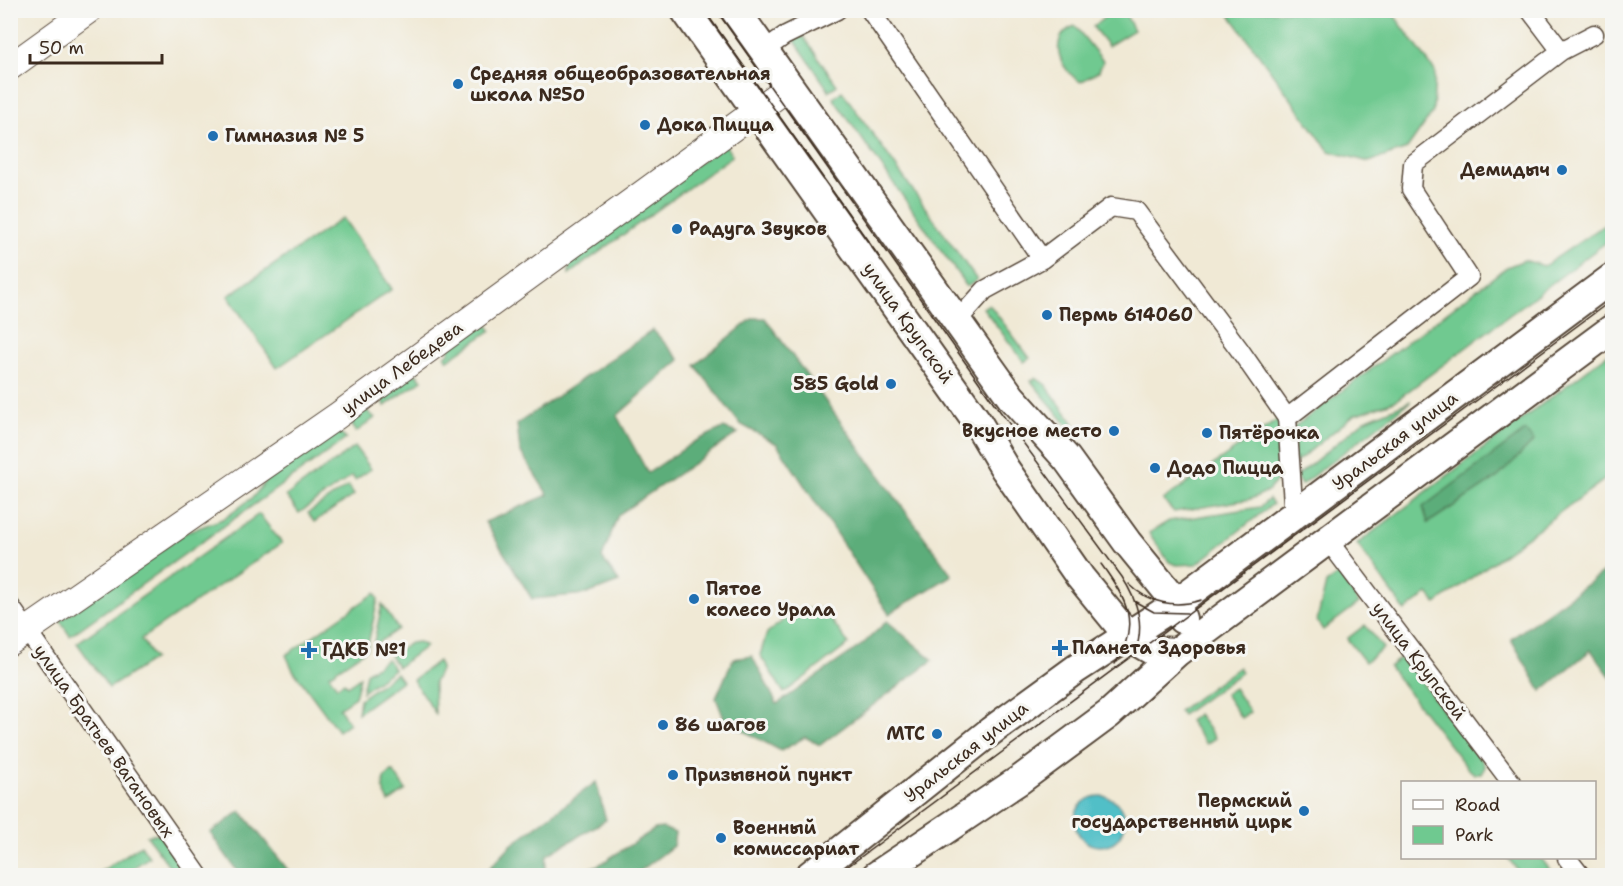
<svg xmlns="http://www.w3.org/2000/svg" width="1623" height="886" font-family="'Shantell Sans',sans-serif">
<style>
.green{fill:#6fc990;stroke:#557a57;stroke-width:1.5}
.forest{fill:#5bad7a;stroke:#4b6c4c;stroke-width:1.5}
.water{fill:#51bfc7;stroke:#467472;stroke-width:1.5}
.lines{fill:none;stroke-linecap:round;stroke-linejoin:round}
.street-casing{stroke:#564739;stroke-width:21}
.secondary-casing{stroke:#564739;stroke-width:28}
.primary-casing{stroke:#564739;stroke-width:32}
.street{stroke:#fff;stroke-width:18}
.secondary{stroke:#fff;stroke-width:26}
.primary{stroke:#fff;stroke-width:28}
.tram{stroke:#3b2a1e;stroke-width:1.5}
.poi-dot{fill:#1f6fb2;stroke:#f6f6f2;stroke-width:2}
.labels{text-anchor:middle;stroke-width:6;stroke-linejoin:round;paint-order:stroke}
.poi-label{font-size:18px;font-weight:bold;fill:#3b2a1e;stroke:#f6f6f2;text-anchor:start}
.street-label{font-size:18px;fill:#3b2a1e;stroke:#f6f6f2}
</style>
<rect width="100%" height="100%" fill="#f6f6f2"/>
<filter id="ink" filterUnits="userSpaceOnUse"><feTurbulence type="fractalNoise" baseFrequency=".0167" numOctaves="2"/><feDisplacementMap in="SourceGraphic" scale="12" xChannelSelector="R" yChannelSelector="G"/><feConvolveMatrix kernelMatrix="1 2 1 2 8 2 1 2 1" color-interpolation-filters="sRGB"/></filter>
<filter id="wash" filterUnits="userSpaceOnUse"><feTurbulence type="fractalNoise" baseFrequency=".008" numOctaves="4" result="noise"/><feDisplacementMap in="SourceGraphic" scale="24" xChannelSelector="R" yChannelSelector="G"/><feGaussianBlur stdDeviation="1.35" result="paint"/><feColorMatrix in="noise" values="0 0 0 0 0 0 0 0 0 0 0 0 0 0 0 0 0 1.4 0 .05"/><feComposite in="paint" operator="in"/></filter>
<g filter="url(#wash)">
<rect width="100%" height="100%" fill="#f0e9d5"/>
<path class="green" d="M1123 10 1134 30 1108 46 1093 27 1112 11Z
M1227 11H1391L1435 71 1433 112 1407 149 1369 162 1329 151Z
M1075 26 1103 61 1099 71 1081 82C1060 71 1046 37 1075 26Z
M801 33 837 85 829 91 793 38Z
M842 91 977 280 967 287 833 98Z
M725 144 732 156 569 274 570 258 576 251 581 256 602 241 598 235Z
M343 218 392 289 277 368 228 296Z
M1612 220V238L1395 401 1354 415 1294 464V427L1507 267 1524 260 1544 266Z
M989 304 1030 358 1024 362 983 308Z
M472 324 482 328 487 324 491 330 448 360 445 356 449 353V341Z
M1612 351V474L1436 604 1428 594 1405 611 1357 544Z
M404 374 418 375 422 380 385 406 381 395Z
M1036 378 1046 385 1082 435 1068 426 1031 381Z
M1411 401 1301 485 1296 477 1365 420Z
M365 409 375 418 356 432 349 420Z
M1283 416 1284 472 1268 491 1251 499 1174 512 1163 500Z
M337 431 346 439 70 636 60 621 185 533 225 518 253 497 273 472Z
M355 447 371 469 355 480 352 476 299 513 286 496Z
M348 486 354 495 314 522 308 513Z
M1269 499 1273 504 1197 564 1176 565 1169 562 1149 533 1169 521 1260 507Z
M259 514 282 543 141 639 154 659 109 688 77 643Z
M1339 574 1359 603 1323 630 1317 621 1326 583Z
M375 593 378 599 367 649 329 675 337 687 344 682 347 686 360 677 355 697 339 708 349 723 338 731 293 670 286 655Z
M382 604 398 629 373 646Z
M798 609H823L849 644 784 693 760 655 767 633Z
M1365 625 1383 648 1365 662 1347 639Z
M419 642 426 646 398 667 390 656 410 643Z
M1402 657 1481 759 1485 767 1481 774H1475L1468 769 1389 667Z
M387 659 394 669 362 692 366 673Z
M438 661 441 668 434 683 435 713 413 680Z
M1239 667 1242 672 1182 715 1179 711Z
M396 673 402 681 358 713 360 699Z
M1234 688 1250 712 1241 718 1225 694Z
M1198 714 1215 738 1206 744 1189 721Z
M393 771 406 790 389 802 383 789 384 778Z
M159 833 191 875H176L147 836Z
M141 845 149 857 123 875 97 874Z
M1508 858H1541L1554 875H1521Z"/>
<path class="forest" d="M753 318H765L952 575 889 614 777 444 740 424 695 365Z
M653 330 680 360 617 416 648 473 694 442 723 428 738 433 618 515 602 558 619 582 587 594 532 599 485 522 548 495 520 451 517 424Z
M1525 431 1534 441 1498 477 1428 523 1423 507Z
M1612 566V679L1591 650 1541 691 1511 639Z
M887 621 933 660 820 745 805 737 781 751 725 721 716 698 733 659 752 656 777 704 863 644Z
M596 782 606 820 547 855 545 872 573 874 599 865 655 829 663 828 675 833 673 846 635 875H483L511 845Z
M241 811 292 875H240L210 833Z"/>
<path class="water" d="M1075 821a25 25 0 1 1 50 0a25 25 0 1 1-50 0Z"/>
</g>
<g filter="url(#ink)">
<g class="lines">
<g class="street-casing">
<path id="street" d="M870 10 1042 259
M1530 10 1561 51
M763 51 784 36 837 10
M957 321 985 290 1042 259 1111 207 1136 211 1239 349 1287 418 1294 517
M1287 418 1469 277 1411 189 1413 164 1561 51 1594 34
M1327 539 1511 782
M10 606 199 876
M1567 858 1581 876"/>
</g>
<g class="secondary-casing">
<path id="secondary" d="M10 67 89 10
M10 642 337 416 789 87"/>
</g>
<g class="primary-casing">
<path id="primary" d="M685 10 976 420 1005 469 1080 577 1129 637 1153 651 1177 652
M735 10 1011 397 1067 459 1127 542 1176 602 1182 619
M809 876 991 731 1076 669 1161 614 1612 278
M876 876 1021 779 1109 714 1177 652 1612 329"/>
</g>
<use href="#street" class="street"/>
<use href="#secondary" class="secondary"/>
<use href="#primary" class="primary"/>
<path class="tram" d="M704 10 880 258
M716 10 991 399 1122 577C1138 602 1145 625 1135 653
M1101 564C1127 599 1141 625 1115 664
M1129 584C1149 604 1176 608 1201 600
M1134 601 1154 612 1187 613
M835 876 1612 300"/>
</g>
</g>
<g class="poi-dot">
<circle cx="458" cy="84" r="6"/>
<circle cx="645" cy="125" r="6"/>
<circle cx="213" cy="136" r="6"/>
<circle cx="1562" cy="170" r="6"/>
<circle cx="677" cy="229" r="6"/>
<circle cx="1047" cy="315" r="6"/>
<circle cx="891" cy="384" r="6"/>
<circle cx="1114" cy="431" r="6"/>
<circle cx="1207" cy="433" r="6"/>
<circle cx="1155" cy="468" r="6"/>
<circle cx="694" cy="599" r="6"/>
<path d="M1057 639h6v6h6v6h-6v6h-6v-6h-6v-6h6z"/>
<path d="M306 641h6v6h6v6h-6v6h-6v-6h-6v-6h6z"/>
<circle cx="663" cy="725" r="6"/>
<circle cx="937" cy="734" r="6"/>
<circle cx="673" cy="775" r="6"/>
<circle cx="1304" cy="811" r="6"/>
<circle cx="721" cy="838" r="6"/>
</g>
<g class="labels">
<g class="poi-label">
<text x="470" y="80">Средняя общеобразовательная<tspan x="470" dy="21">школа №50</tspan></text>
<text x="657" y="131">Дока Пицца</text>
<text x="225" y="142">Гимназия № 5</text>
<text x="1550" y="176" text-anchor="end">Демидыч</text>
<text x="689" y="235">Радуга Звуков</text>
<text x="1059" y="321">Пермь 614060</text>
<text x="879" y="390" text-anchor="end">585 Gold</text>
<text x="1102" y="437" text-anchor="end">Вкусное место</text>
<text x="1219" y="439">Пятёрочка</text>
<text x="1167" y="474">Додо Пицца</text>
<text x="706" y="595">Пятое<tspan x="706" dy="21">колесо Урала</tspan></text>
<text x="1072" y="654">Планета Здоровья</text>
<text x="322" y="656">ГДКБ №1</text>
<text x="675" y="731">86 шагов</text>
<text x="925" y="740" text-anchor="end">МТС</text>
<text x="685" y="781">Призывной пункт</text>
<text x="1292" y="807" text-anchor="end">Пермский<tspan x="1292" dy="21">государственный цирк</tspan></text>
<text x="733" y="834">Военный<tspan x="733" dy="21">комиссариат</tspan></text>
</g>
<g class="street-label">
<text transform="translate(908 323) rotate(55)" y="6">улица Крупской</text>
<text transform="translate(402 368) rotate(-36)" y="6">улица Лебедева</text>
<text transform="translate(1395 441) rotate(-37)" y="6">Уральская улица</text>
<text transform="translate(1419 661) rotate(53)" y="6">улица Крупской</text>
<text transform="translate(104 741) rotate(55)" y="6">улица Братьев Вагановых</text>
<text transform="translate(966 752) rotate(-38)" y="6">Уральская улица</text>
</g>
</g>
<rect width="1623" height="886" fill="none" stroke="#f6f6f2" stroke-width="36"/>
<rect x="1401" y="781" width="195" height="78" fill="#f6f6f2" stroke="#aba49d" stroke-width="1.5"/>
<rect x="1413" y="800" width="30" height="9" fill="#ffffff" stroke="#aba49d" stroke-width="1.5"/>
<text x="1455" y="811" font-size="18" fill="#3b2a1e">Road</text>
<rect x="1413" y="826" width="30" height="18" fill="#6fc990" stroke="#aba49d" stroke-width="1.5"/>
<text x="1455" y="841" font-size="18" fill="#3b2a1e">Park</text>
<path d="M30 54v9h132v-9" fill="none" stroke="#3b2a1e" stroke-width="3"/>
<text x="39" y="54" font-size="18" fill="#3b2a1e" stroke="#f6f6f2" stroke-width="4.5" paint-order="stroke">50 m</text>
</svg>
